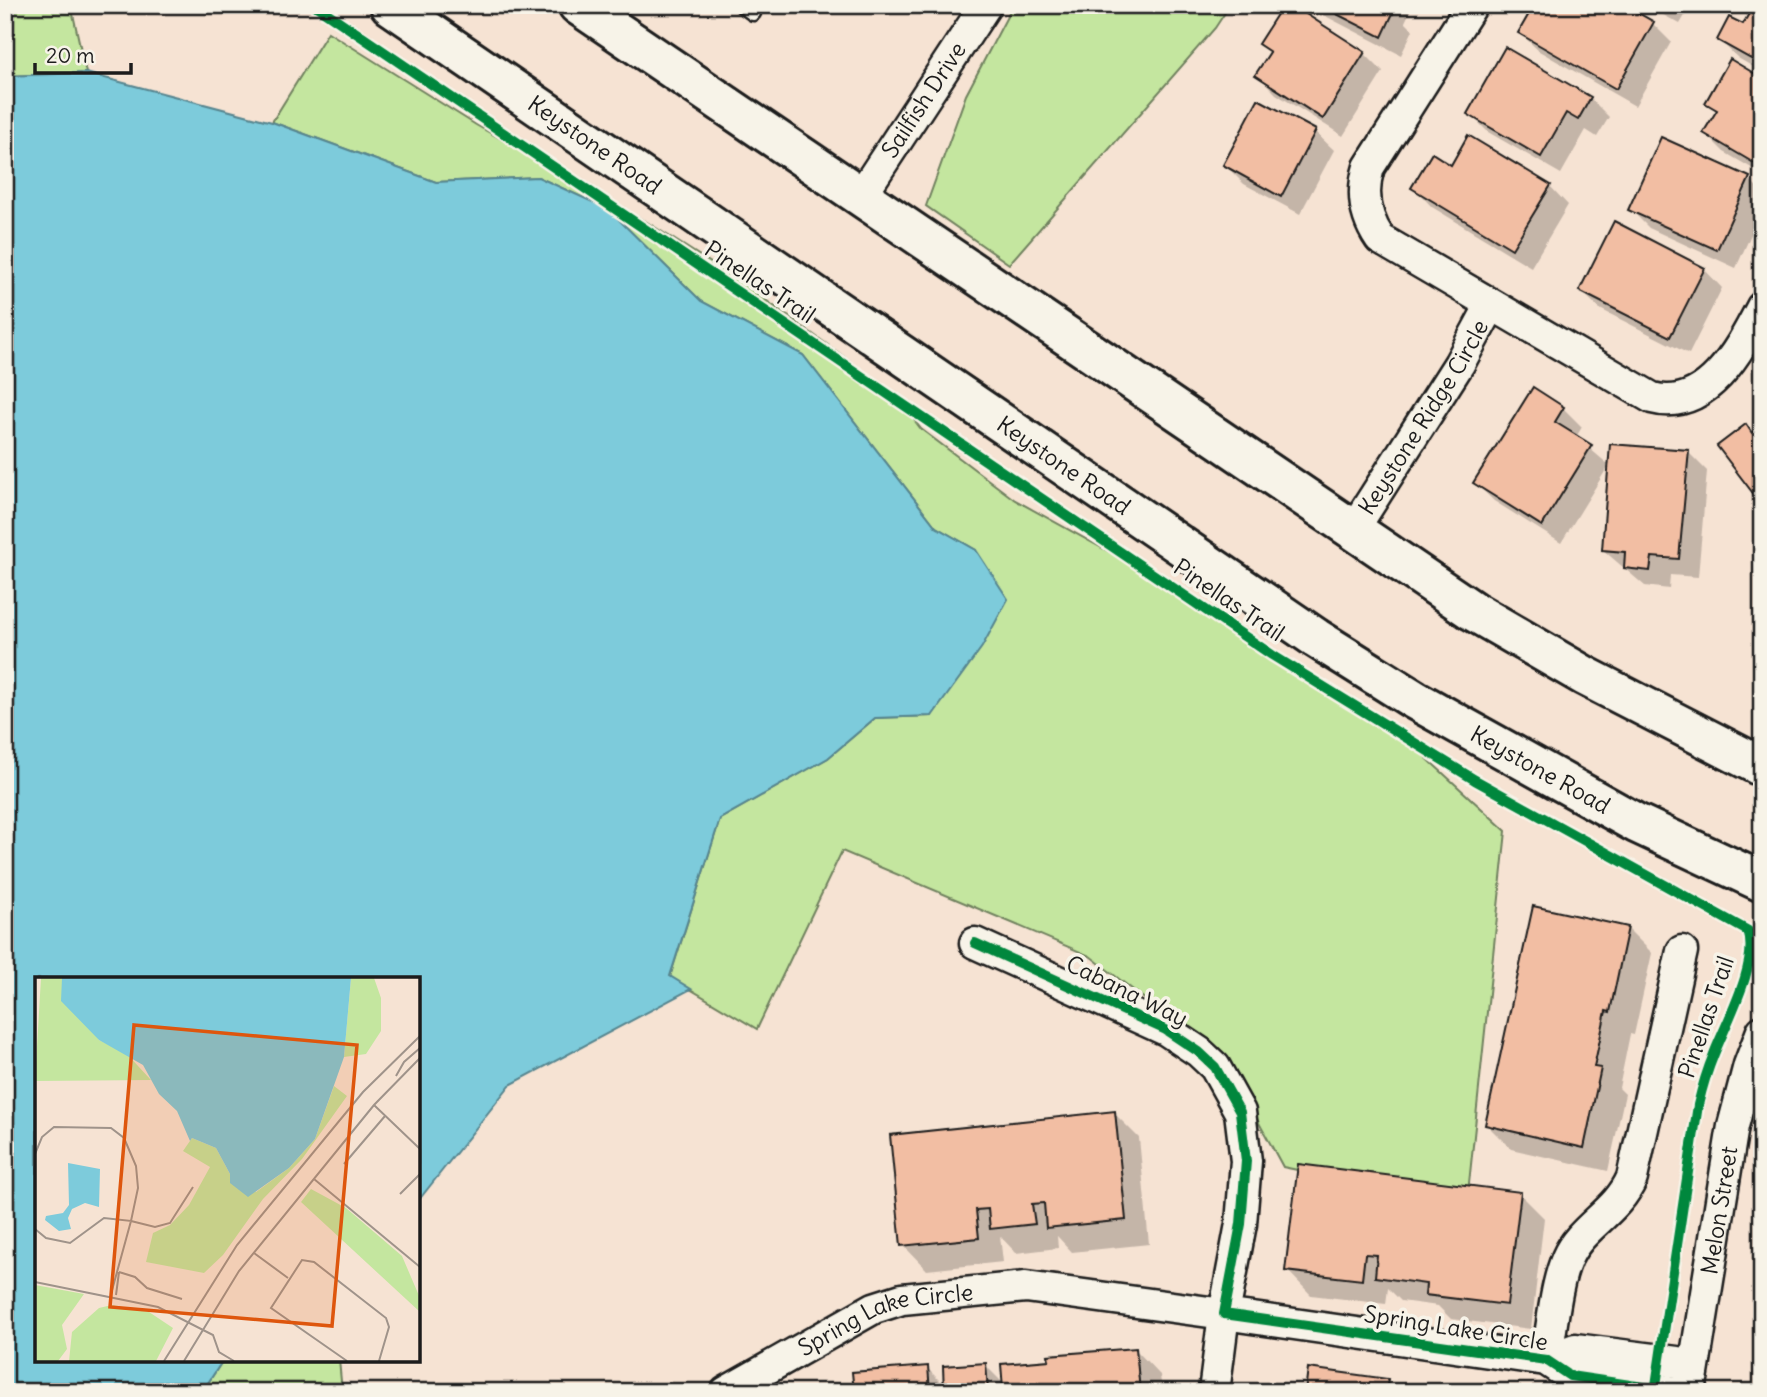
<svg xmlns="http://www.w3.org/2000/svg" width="1767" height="1397" font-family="Delius,sans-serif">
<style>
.green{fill:#c4e69f;stroke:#70815e;stroke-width:2}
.water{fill:#7dcbdb;stroke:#56858f;stroke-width:2}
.shadow{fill:#0003}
.building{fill:#f2bea3;stroke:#1c1c1c;stroke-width:2}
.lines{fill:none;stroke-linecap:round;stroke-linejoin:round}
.service-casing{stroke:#1c1c1c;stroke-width:19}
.minor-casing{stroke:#1c1c1c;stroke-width:35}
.secondary-casing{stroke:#1c1c1c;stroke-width:44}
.service{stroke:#f7f3e8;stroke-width:14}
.minor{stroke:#f7f3e8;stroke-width:30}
.secondary{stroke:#f7f3e8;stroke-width:38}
.cycleway-casing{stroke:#f7f3e8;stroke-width:15}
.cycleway{stroke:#00873e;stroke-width:10}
.labels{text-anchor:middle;stroke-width:7;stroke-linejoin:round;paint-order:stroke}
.street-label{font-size:23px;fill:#1c1c1c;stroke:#f7f3e8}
.inset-road{fill:none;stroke:#9f938a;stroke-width:2}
.view{fill:#de560d;fill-opacity:0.15;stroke:#de560d;stroke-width:3.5}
.inset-edge{fill:none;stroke:#1c1c1c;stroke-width:3.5}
</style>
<rect width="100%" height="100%" fill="#f6e3d3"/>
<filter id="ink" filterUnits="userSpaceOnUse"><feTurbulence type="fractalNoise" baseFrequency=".0143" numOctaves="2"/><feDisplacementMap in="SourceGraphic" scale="14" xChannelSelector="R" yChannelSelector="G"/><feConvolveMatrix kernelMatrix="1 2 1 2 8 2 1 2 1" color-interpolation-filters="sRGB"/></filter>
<g filter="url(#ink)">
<path class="green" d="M5 5H71L86 73 5 76Z
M1013 5H1230L1215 28 1009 264 926 206 966 95Z
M328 32 476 125 647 222 742 283 892 391 921 429 1015 500 1169 585 1385 720 1506 831 1468 1193 1396 1190 1283 1167 1227 1064 1090 956 842 851 757 1029 670 977 720 819 828 758 875 718 932 716 976 550 936 527 803 355 701 301 608 209 538 177 436 182 272 122Z
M223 1360H339L342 1392H202Z"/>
<path class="water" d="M86 73 272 122 436 182 538 177 608 209 701 301 803 355 936 527 976 550 1008 599 982 647 932 716 875 718 828 758 720 819 670 976 691 989 510 1085 418 1201V979H37V1360H223L202 1392H5V76Z"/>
<path class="shadow" d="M1304 5H1413L1405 22 1413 30 1401 55Z
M1645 5H1691L1680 24Z
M1762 5V72L1738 58 1719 40 1744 26Z
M1653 24 1671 42 1635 106 1539 51 1520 33Z
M1260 44 1364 53 1383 72 1343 136 1276 94 1258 75 1271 54Z
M1762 80V174L1724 152 1705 133 1718 113 1707 103Z
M1590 98 1609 117 1597 137 1586 130 1561 174 1488 132 1469 113Z
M1259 101 1315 132 1334 150 1300 214 1244 184 1225 165Z
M1451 167 1550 186 1568 205 1531 267 1432 207 1414 188Z
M1749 179 1762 192V210L1736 268 1649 228 1630 209Z
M1704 269 1722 288 1689 354 1600 309 1581 291Z
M1563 408 1582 427 1576 437 1609 465 1561 543 1494 501 1475 483Z
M1688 452 1707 471 1698 577 1670 575 1669 589 1645 586 1603 550Z
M1627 928 1652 953 1634 1035 1630 1034 1619 1088 1625 1094 1608 1171 1511 1149 1487 1125Z
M1114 1113 1139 1138 1149 1244 1072 1252 1057 1236 1058 1248 1016 1253 1000 1236 1003 1262 927 1270 903 1245Z
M1520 1194 1544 1218 1531 1329 1451 1319 1438 1306 1401 1301 1388 1288 1386 1304 1311 1295 1287 1270Z
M1136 1350 1160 1375 1162 1392H855L927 1368 946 1387 985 1365 1004 1384 1050 1362Z
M1387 1380 1398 1392H1307Z"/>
<path class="building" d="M1283 5H1292L1365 52 1323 119 1255 75 1270 52 1258 44Z
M1319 5H1387L1395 9 1382 37Z
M1534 5H1624L1654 22 1616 89 1518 33Z
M1754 5H1762V65L1717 40 1729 17 1743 24Z
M1505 47 1591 97 1578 120 1566 113 1541 157 1467 114Z
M1730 59 1762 78V161L1759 166 1703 133 1717 110 1705 103Z
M1258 99 1316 130 1281 197 1223 165Z
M1468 135 1551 185 1512 249 1411 188 1432 153 1451 165Z
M1661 137 1750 177 1717 250 1628 210Z
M1614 221 1705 268 1670 337 1579 291Z
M1533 387 1564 407 1555 422 1592 445 1542 526 1473 483Z
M1746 424 1752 433 1762 425V505L1717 446Z
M1610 444 1689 450 1679 559 1652 557 1650 571 1624 568 1625 552 1602 550Z
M1533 906 1628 927 1610 1012 1606 1011 1594 1067 1601 1068 1584 1148 1485 1125Z
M1115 1111 1126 1220 1046 1228 1044 1203 1032 1204 1035 1224 990 1229 988 1209 976 1210 979 1238 901 1246 890 1135Z
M1298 1164 1521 1192 1507 1305 1425 1295 1426 1284 1375 1277 1377 1255 1365 1254 1362 1280 1285 1271Z
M1136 1348 1140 1392H944L943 1366 986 1363 988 1391 1003 1389 1001 1364 1049 1360 1048 1355Z
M928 1366 930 1392H854L852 1372Z
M1308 1368 1388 1379 1386 1392H1305Z"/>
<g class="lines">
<g class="service-casing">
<path id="service" d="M742 5 753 13"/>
</g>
<g class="minor-casing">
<g id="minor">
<path d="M1472 5 1369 167C1361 193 1365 217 1380 239L1652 398C1708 413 1741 347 1762 307"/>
<path id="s1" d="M860 197 986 5"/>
<path id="s2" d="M1353 530 1459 364 1491 305"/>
<path d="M975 943 1166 1030 1199 1052 1215 1067 1240 1112 1246 1161 1241 1224 1224 1314 1546 1360 1570 1376 1677 1392"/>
<path d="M1546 1360C1552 1330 1555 1285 1567 1258 1581 1226 1617 1213 1632 1178L1682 951"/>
<path d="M1546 1360 1575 1349 1693 1364"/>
<path id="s3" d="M726 1392 874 1308 902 1299 1026 1287 1224 1314 1214 1392"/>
<path id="s4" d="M1690 1392 1733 1126 1749 1065 1762 1031"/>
</g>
</g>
<g class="secondary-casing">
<g id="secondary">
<path id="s5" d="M390 5 1316 638 1415 700 1636 823 1762 882"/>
<path d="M578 5 1473 611 1585 676 1762 767"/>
</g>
</g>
<use href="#service" class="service"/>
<use href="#minor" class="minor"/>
<use href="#secondary" class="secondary"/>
<g class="cycleway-casing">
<path id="cycleway" d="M315 5 1272 655 1475 780 1748 931C1760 962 1726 1023 1714 1054 1707 1071 1702 1088 1698 1105L1655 1392
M975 943 1166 1030 1199 1052 1215 1067 1240 1112 1246 1161 1241 1224 1224 1314 1546 1360 1570 1376 1677 1392"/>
</g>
<use href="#cycleway" class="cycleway"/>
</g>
</g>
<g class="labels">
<g class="street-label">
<text dy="8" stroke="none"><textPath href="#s1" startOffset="116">Sailfish Drive</textPath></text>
<text dy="8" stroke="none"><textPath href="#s5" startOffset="248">Keystone Road</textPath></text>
<text transform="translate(760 282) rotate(34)" y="8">Pinellas Trail</text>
<text dy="8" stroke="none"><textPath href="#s2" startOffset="133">Keystone Ridge Circle</textPath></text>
<text dy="8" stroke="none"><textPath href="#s5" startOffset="816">Keystone Road</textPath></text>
<text transform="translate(1229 600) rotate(34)" y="8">Pinellas Trail</text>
<text dy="8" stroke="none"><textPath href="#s5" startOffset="1382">Keystone Road</textPath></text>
<text transform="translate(1127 991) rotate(26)" y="8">Cabana Way</text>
<text transform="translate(1706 1017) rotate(-71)" y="8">Pinellas Trail</text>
<text dy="8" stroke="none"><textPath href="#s4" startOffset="184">Melon Street</textPath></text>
<text dy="8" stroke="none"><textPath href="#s3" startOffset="178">Spring Lake Circle</textPath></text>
<text transform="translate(1456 1328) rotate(9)" y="8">Spring Lake Circle</text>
</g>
</g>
<g transform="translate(35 977)">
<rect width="385" height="385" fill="#f6e3d3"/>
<path d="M6 1H27L64 63 91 76 116 103 0 104ZM316 1H339L346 21V54L331 77 309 80ZM299 109 312 119 267 182 228 222 188 278 169 296 111 285 118 256 135 248 154 228 175 190 148 174 157 161 181 171 195 197 221 215 254 191 280 162ZM276 212 311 231 367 279 385 321V335L266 225ZM0 308 49 317 27 348 32 372 23 384H0ZM77 328 114 335 138 351 121 384H34L37 355 64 331Z" fill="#c4e69f"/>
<path d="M27 1H316L309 80 280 162 254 191 213 220 195 206V197L181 171 157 161 155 164 142 134 124 117 108 88 64 63 26 24ZM33 186 65 192 64 230 50 226 37 232 33 241 36 252 24 254 10 243 11 239 28 236 34 228Z" fill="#7dcbdb"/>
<path class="inset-road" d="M361 99 369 85 385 71M339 128 385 172M0 177 7 160 19 150 76 151 89 161 101 189 103 211 96 244 69 241 35 266 11 261 0 252M309 187 350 139M279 202 385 290M365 217 385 197M219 276 253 301M84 295 100 300 112 311 147 322M0 305 123 330 178 358 184 375 199 384M76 317 96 244 120 250 135 246 158 210M81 318 84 295M129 384 202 268 328 115 385 59M149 384 204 294 339 128 385 81M312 384 236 331 267 283 279 285 351 341 354 350 344 384"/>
<path class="view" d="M99 48 322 68 297 349 75 330Z"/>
<rect width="385" height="385" class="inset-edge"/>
</g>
<rect width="1767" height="1397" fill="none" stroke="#f7f3e8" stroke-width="28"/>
<rect x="14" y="14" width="1739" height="1369" fill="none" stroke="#1c1c1c" stroke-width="2.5" filter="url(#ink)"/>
<path d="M35 63v10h96v-10" fill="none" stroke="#1c1c1c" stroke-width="3.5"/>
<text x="46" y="63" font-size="21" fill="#1c1c1c" stroke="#f7f3e8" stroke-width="5" paint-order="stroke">20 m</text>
</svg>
